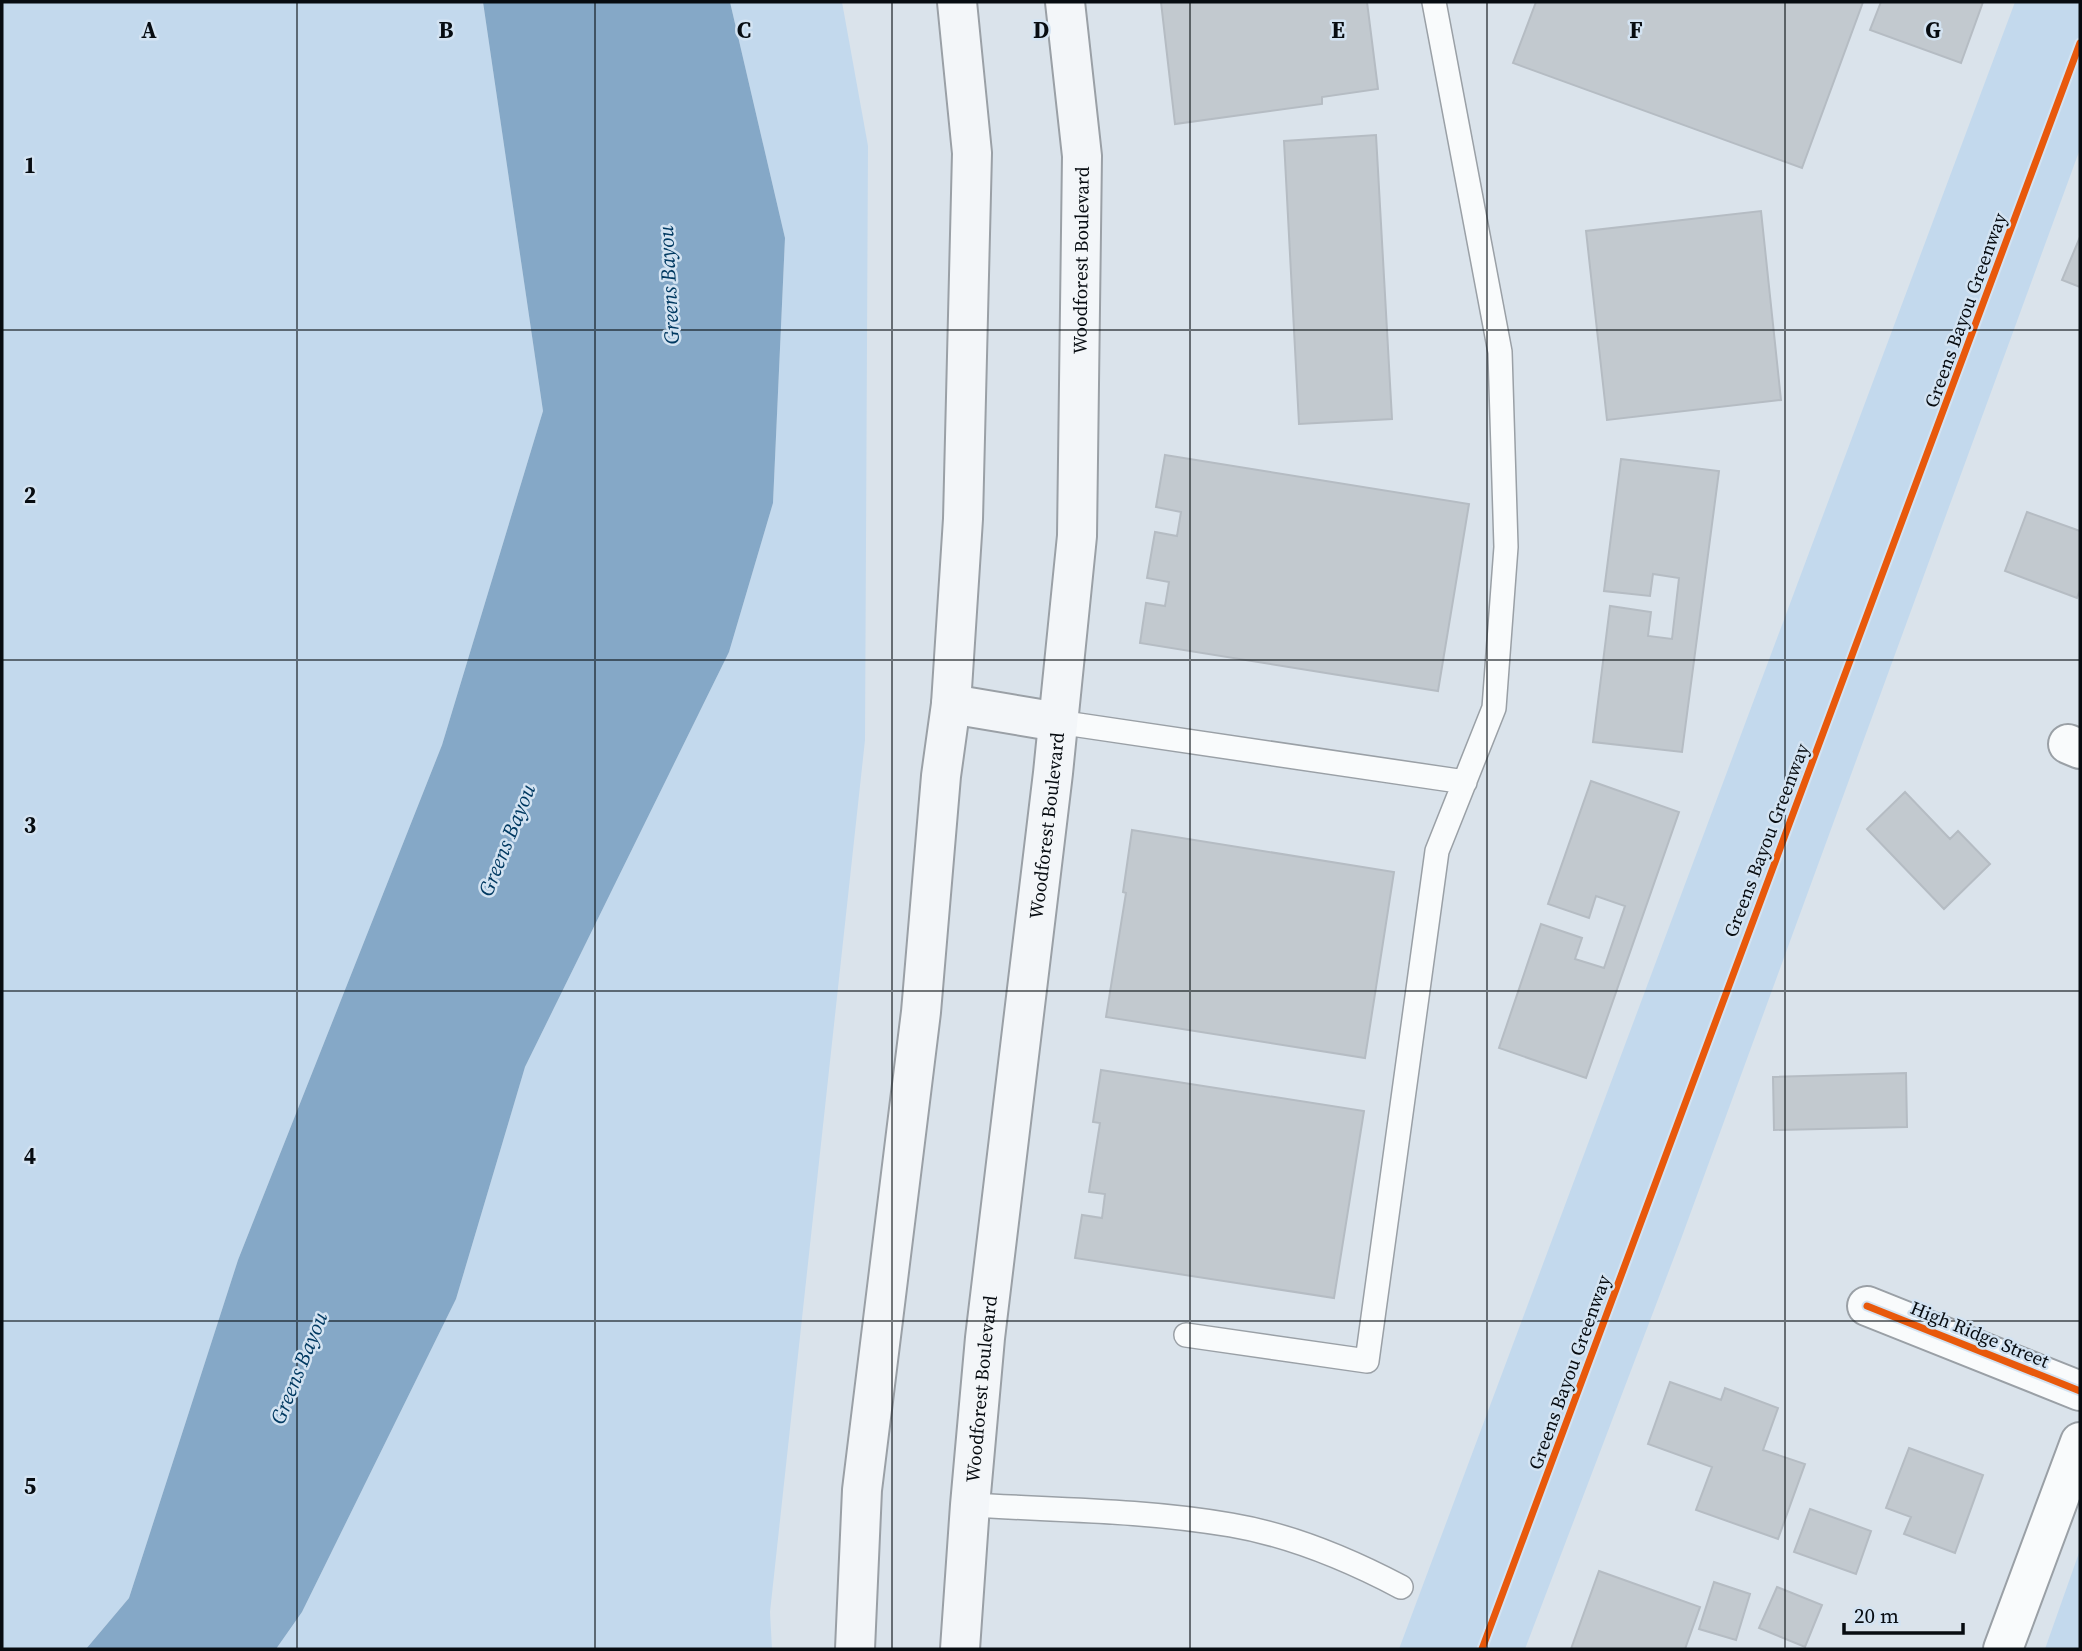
<svg xmlns="http://www.w3.org/2000/svg" width="2082" height="1651" font-family="'Source Serif 4',serif">
<style>
.green{fill:#c3d9ed}
.water{fill:#85a8c7}
.building{fill:#c2c9cf;stroke:#b5bcc3;stroke-width:2}
.lines{fill:none;stroke-linecap:round;stroke-linejoin:round}
.service-casing{stroke:#9aa0a6;stroke-width:26}
.minor-casing{stroke:#9aa0a6;stroke-width:42}
.secondary-casing{stroke:#9aa0a6;stroke-width:42}
.service{stroke:#f9fbfc;stroke-width:23}
.minor{stroke:#f9fbfc;stroke-width:38}
.secondary{stroke:#f3f6f9;stroke-width:38}
.cycleway-casing{stroke:#d3e3f2;stroke-width:11}
.cycleway{stroke:#e8590c;stroke-width:7}
.grid{fill:none;stroke:#070c11;stroke-width:2;stroke-opacity:0.55}
.labels{text-anchor:middle;stroke-width:5;stroke-linejoin:round;paint-order:stroke}
.street-label{font-size:19px;fill:#070c11;stroke:#d3e3f2}
.water-label{font-size:21px;font-style:italic;fill:#003961;stroke:#d3e3f2}
.grid-label{font-size:23px;text-anchor:middle;font-weight:bold;fill:#070c11;stroke:#d3e3f2;stroke-width:5;stroke-linejoin:round;paint-order:stroke}
</style>
<rect width="100%" height="100%" fill="#dae3eb"/>
<path class="green" d="M2 2H483L543 411 442 745 238 1260 129 1598 86 1649H2Z
M730 2H842L868 146 865 740 770 1612 772 1649H276L302 1612 456 1299 525 1067 729 652 773 503 785 238Z
M2015 2H2080V149L1681 1239 1525 1649H1399Z
M2080 1550V1649H2045Z"/>
<path class="water" d="M483 2H730L785 238 773 503 729 652 525 1067 456 1299 302 1612 276 1649H86L129 1598 238 1260 442 745 543 411Z"/>
<path class="building" d="M1161 2H1367L1378 89 1322 97V104L1175 124Z
M1536 2H1863L1802 168 1513 63Z
M1881 2H1983L1961 63 1870 30Z
M1376 135 1392 419 1299 424 1284 141Z
M1761 211 1781 400 1607 420 1586 231Z
M2080 237V287L2062 280Z
M1165 455 1469 504 1438 691 1140 643 1146 603 1165 606 1169 582 1147 578 1155 532 1177 536 1181 512 1156 507Z
M1621 459 1719 471 1682 752 1593 742 1610 606 1651 612 1648 636 1672 639 1679 578 1653 574 1650 596 1604 591Z
M2027 512 2080 531V590L2077 598 2005 571Z
M1591 781 1679 812 1586 1078 1499 1048 1541 924 1582 938 1575 959 1604 968 1625 906 1596 896 1589 918 1548 904Z
M1905 792 1950 839 1958 831 1990 864 1944 909 1867 829Z
M1132 830 1394 872 1365 1058 1106 1017 1126 893 1123 892Z
M1101 1070 1364 1111 1334 1298 1075 1258 1082 1215 1102 1218 1105 1194 1089 1192 1100 1123 1093 1122Z
M1906 1073 1907 1127 1774 1130 1773 1077Z
M1670 1382 1721 1400 1725 1388 1778 1408 1763 1450 1805 1464 1778 1539 1696 1510 1712 1467 1648 1444Z
M1909 1448 1983 1475 1955 1553 1904 1534 1911 1517 1886 1508Z
M1810 1509 1871 1531 1856 1574 1794 1552Z
M1599 1571 1700 1607 1685 1649H1571Z
M1714 1582 1750 1594 1736 1640 1699 1629Z
M1777 1587 1822 1605 1805 1647 1759 1628Z"/>
<g class="lines">
<g class="service-casing">
<path id="service" d="M1058 722 1465 782
M1186 1335 1367 1361 1437 851 1494 708 1506 547 1500 352 1434 2
M970 1505C1056 1510 1145 1510 1231 1525 1290 1535 1348 1559 1401 1587"/>
</g>
<g class="minor-casing">
<path id="minor" d="M2068 744 2080 749
M1867 1306 2080 1391
M2003 1649 2080 1442"/>
</g>
<g class="secondary-casing">
<g id="secondary">
<path d="M951 704 1058 722"/>
<path d="M855 1649 862 1490 921 1012 941 776 951 704 963 519 972 153 957 2"/>
<path id="s1" d="M960 1649 970 1505 985 1338 1053 773 1077 536 1082 156 1065 2"/>
</g>
</g>
<use href="#service" class="service"/>
<use href="#minor" class="minor"/>
<use href="#secondary" class="secondary"/>
<g class="cycleway-casing">
<path id="cycleway" d="M1867 1306 2080 1391
M1482 1649 2080 43"/>
</g>
<use href="#cycleway" class="cycleway"/>
</g>
<path class="grid" d="M297 2V1649M595 2V1649M892 2V1649M1190 2V1649M1487 2V1649M1785 2V1649M2 330H2080M2 660H2080M2 991H2080M2 1321H2080"/>
<g class="labels">
<g class="street-label">
<text dy="7" stroke="none"><textPath href="#s1" startOffset="1395">Woodforest Boulevard</textPath></text>
<text transform="translate(1965 310) rotate(-70)" y="7">Greens Bayou Greenway</text>
<text dy="7" stroke="none"><textPath href="#s1" startOffset="828">Woodforest Boulevard</textPath></text>
<text transform="translate(1766 840) rotate(-69)" y="7">Greens Bayou Greenway</text>
<text transform="translate(1980 1334) rotate(22)" y="7">High Ridge Street</text>
<text transform="translate(1569 1372) rotate(-70)" y="7">Greens Bayou Greenway</text>
<text dy="7" stroke="none"><textPath href="#s1" startOffset="261">Woodforest Boulevard</textPath></text>
</g>
<g class="water-label">
<text transform="translate(669 285) rotate(-93)" y="7">Greens Bayou</text>
<text transform="translate(507 840) rotate(-68)" y="7">Greens Bayou</text>
<text transform="translate(299 1368) rotate(-68)" y="7">Greens Bayou</text>
</g>
</g>
<g class="grid-label">
<text x="149" y="38">A</text>
<text x="446" y="38">B</text>
<text x="744" y="38">C</text>
<text x="1041" y="38">D</text>
<text x="1338" y="38">E</text>
<text x="1636" y="38">F</text>
<text x="1933" y="38">G</text>
<text x="30" y="173">1</text>
<text x="30" y="503">2</text>
<text x="30" y="833">3</text>
<text x="30" y="1164">4</text>
<text x="30" y="1494">5</text>
</g>
<rect width="2082" height="1651" fill="none" stroke="#070c11" stroke-width="7"/>
<path d="M1844 1623v10h119v-10" fill="none" stroke="#070c11" stroke-width="3.5"/>
<text x="1854" y="1623" font-size="21" fill="#070c11" stroke="#d3e3f2" stroke-width="5" paint-order="stroke">20 m</text>
</svg>
